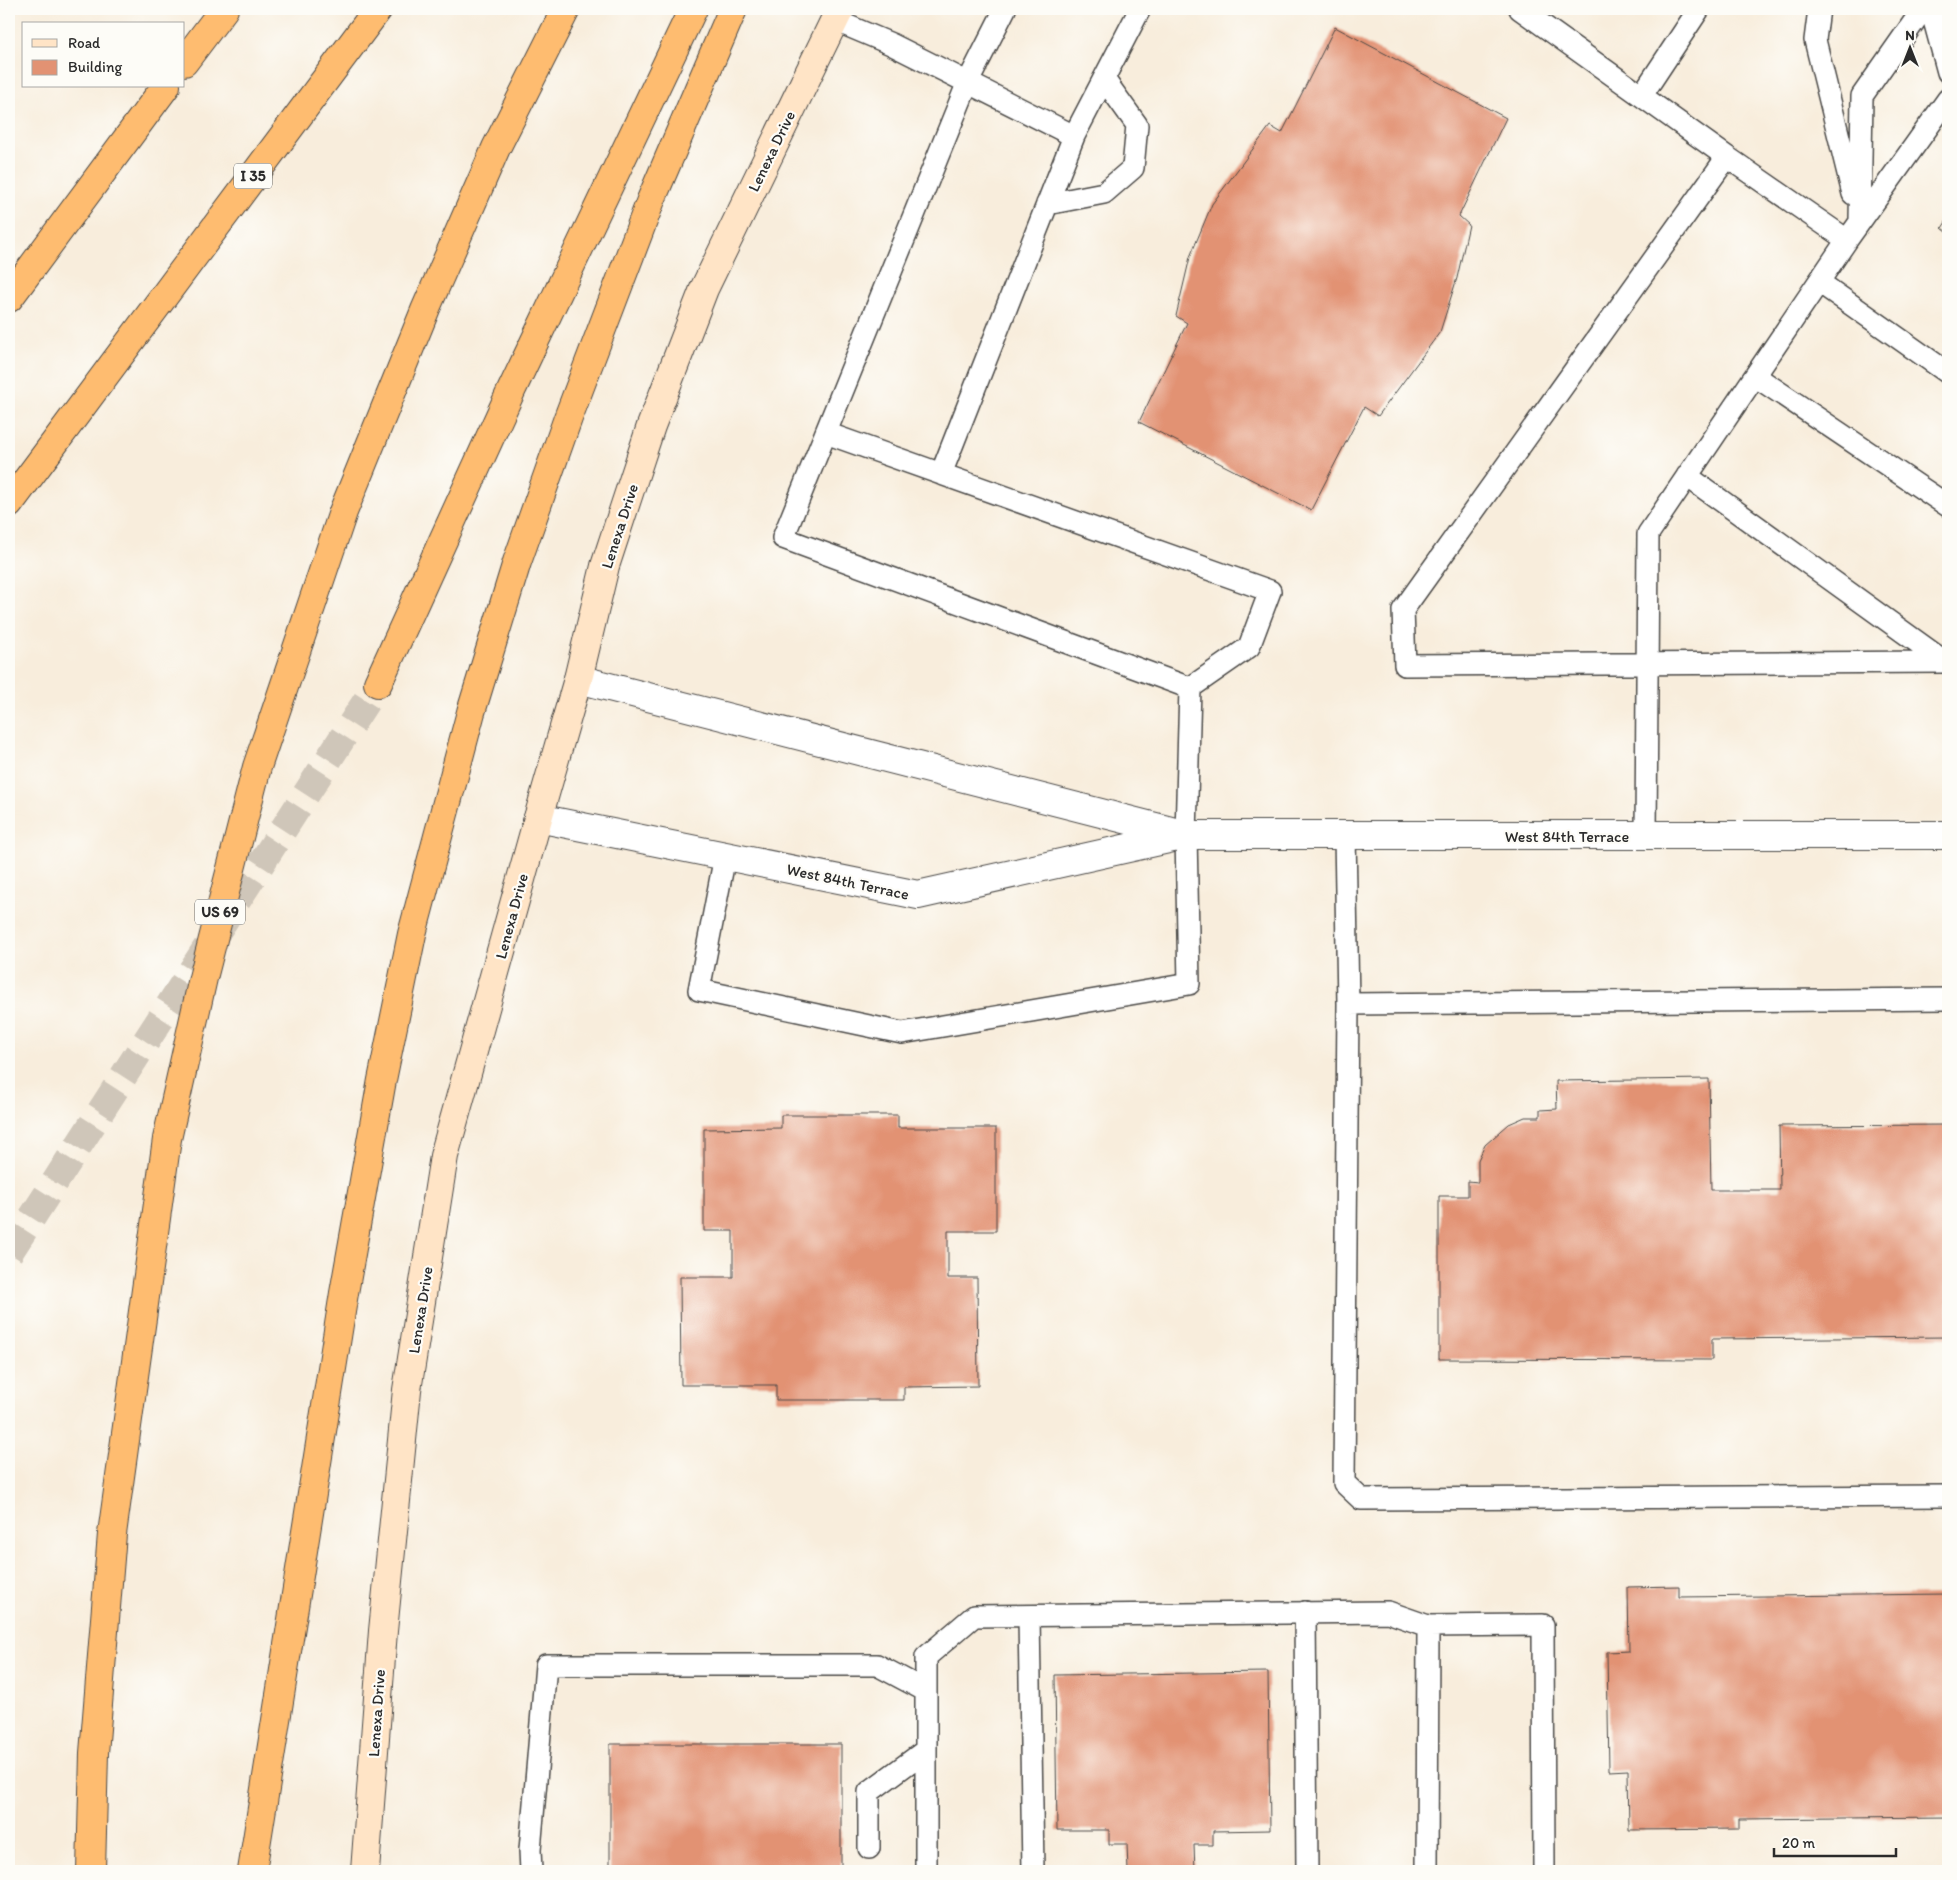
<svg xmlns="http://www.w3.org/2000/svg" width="1957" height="1880" font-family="Itim,sans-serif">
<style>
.building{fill:#e29273}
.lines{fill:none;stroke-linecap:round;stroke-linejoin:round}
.highway-tunnel{stroke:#cfc6b9;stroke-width:28;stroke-dasharray:28 14;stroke-linecap:butt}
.lane-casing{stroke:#4a4846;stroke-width:24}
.street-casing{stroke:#4a4846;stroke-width:30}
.secondary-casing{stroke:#4a4846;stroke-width:30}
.highway-casing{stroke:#4a4846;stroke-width:30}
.lane{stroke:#fff;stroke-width:21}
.street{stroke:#fff;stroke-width:28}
.secondary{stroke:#ffe4c6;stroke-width:28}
.highway{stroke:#febc70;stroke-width:28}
.labels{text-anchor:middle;stroke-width:4.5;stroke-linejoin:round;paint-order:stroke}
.shield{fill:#fdfcf7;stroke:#6a6a68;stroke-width:1}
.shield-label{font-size:15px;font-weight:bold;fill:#2b2b2b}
.street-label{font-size:16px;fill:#2b2b2b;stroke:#fdfcf7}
</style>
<rect width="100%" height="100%" fill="#fdfcf7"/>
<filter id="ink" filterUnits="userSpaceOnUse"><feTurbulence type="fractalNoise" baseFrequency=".02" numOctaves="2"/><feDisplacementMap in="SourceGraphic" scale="10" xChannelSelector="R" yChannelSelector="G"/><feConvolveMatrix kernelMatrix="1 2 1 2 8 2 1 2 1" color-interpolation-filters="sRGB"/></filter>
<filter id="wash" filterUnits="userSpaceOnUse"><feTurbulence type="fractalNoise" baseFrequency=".0096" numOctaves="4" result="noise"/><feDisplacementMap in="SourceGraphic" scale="20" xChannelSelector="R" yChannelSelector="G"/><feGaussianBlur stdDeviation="1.12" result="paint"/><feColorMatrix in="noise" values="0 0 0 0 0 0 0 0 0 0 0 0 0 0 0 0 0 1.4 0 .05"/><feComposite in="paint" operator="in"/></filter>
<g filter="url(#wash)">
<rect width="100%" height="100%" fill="#f8eddc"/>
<g id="blocks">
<path class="building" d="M1335 27 1506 118 1459 216 1469 225 1457 278 1440 332 1378 416 1364 407 1311 510 1139 422 1187 323 1176 316 1190 257 1212 204 1270 126 1282 133Z
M1948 219V233L1942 228Z
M1709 1079 1711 1190H1780L1779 1126 1948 1125V1337L1712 1339V1360L1439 1359V1196H1468V1181L1478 1182V1160L1485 1145 1509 1124 1525 1117H1540V1110L1557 1109 1556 1081Z
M781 1115H898V1128H996V1231H948V1278H977L978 1386 904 1387V1400H776V1385H681L680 1277H733V1231H704V1129L781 1128Z
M1679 1586V1597L1948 1594V1817L1739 1819V1829L1629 1830 1628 1770 1609 1771 1607 1652 1629 1651 1628 1587Z
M1268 1672 1270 1830 1213 1831V1845H1194L1195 1871H1128L1127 1844H1109V1830H1057L1055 1675Z
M610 1744H841V1871H610Z"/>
</g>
</g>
<g filter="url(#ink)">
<use href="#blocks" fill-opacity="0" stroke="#4a4846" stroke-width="1"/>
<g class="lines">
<path class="highway-tunnel" d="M9 1253 378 683"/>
<g class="lane-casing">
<path id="lane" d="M1005 9 968 82 783 538 1190 688
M1520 9 1727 157
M1819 9 1815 40 1853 194
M1931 9 1948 72
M834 20 891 44 1074 136
M1642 95 1699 9
M1047 204 1104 193 1133 168 1137 125 1104 79
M1860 221 1862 96 1923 9
M1847 240 1727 157 1403 610 1405 665 1948 662
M1819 282 1948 373
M1755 376 1948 506
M826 433 1270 591 1249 647 1190 688
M941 474 1074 136 1140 9
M1687 476 1945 662
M1345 835 1348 1004 1344 1483 1361 1499 1948 1496
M1646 836 1648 534 1847 240 1948 99
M725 856 699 990 902 1033 1189 984 1186 835 1190 688
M1348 1004 1948 999
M1305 1612 1307 1871
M1029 1616 1033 1871
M869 1848V1792L926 1750
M531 1871 530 1850 546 1665H877L926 1691
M926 1871V1657L974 1616 1388 1612 1428 1626 1543 1625 1544 1871
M1427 1871 1428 1626"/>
</g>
<g class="street-casing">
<path id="street" d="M578 679 1183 834
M538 818 918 895 1186 835H1948"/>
</g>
<g class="secondary-casing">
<path id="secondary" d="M365 1871 383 1631 407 1390 444 1156 538 818 578 679 605 566 651 426 704 289 840 9"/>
</g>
<g class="highway-casing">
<path id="highway" d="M184 62 224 9
M9 298 166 86
M9 504 378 9
M378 683 512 389 693 9
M91 1871 94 1753 112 1534 167 1139 203 978 257 767 343 512 426 308 496 148 566 9
M252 1871 344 1293 382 1080 412 934 471 712 517 562 568 418 651 200 733 9"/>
</g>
<use href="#lane" class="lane"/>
<use href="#street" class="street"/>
<use href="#secondary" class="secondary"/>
<use href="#highway" class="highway"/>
</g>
</g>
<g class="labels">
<g class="shield">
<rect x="234" y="163.5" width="38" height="25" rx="4"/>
<rect x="195" y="899.5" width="50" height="25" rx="4"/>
</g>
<g class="shield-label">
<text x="253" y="181">I 35</text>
<text x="220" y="917">US 69</text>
</g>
<g class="street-label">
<text transform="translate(771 151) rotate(-64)" y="6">Lenexa Drive</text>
<text transform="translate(619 526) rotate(-72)" y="6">Lenexa Drive</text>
<text x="1567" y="842">West 84th Terrace</text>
<text transform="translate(848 881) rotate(12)" y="6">West 84th Terrace</text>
<text transform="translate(511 916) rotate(-75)" y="6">Lenexa Drive</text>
<text transform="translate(420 1310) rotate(-81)" y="6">Lenexa Drive</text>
<text transform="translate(376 1713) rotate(-86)" y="6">Lenexa Drive</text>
</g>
</g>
<rect width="1957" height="1880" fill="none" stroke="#fdfcf7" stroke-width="30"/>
<rect x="22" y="22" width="162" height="65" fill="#fdfcf7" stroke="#a9a8a5"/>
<rect x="32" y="39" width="25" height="8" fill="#ffe4c6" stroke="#a9a8a5"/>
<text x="68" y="48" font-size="15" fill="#2b2b2b">Road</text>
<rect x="32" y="60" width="25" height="15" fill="#e29273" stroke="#a9a8a5"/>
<text x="68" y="72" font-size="15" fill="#2b2b2b">Building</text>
<g transform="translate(1910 48)" stroke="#fdfcf7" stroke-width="4" paint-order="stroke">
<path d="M0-4L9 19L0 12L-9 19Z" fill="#2b2b2b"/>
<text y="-8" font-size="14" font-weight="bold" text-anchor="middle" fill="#2b2b2b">N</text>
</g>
<path d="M1774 1848v8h122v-8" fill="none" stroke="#2b2b2b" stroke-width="2.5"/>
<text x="1782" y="1848" font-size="15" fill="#2b2b2b" stroke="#fdfcf7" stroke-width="4" paint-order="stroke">20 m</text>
</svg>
